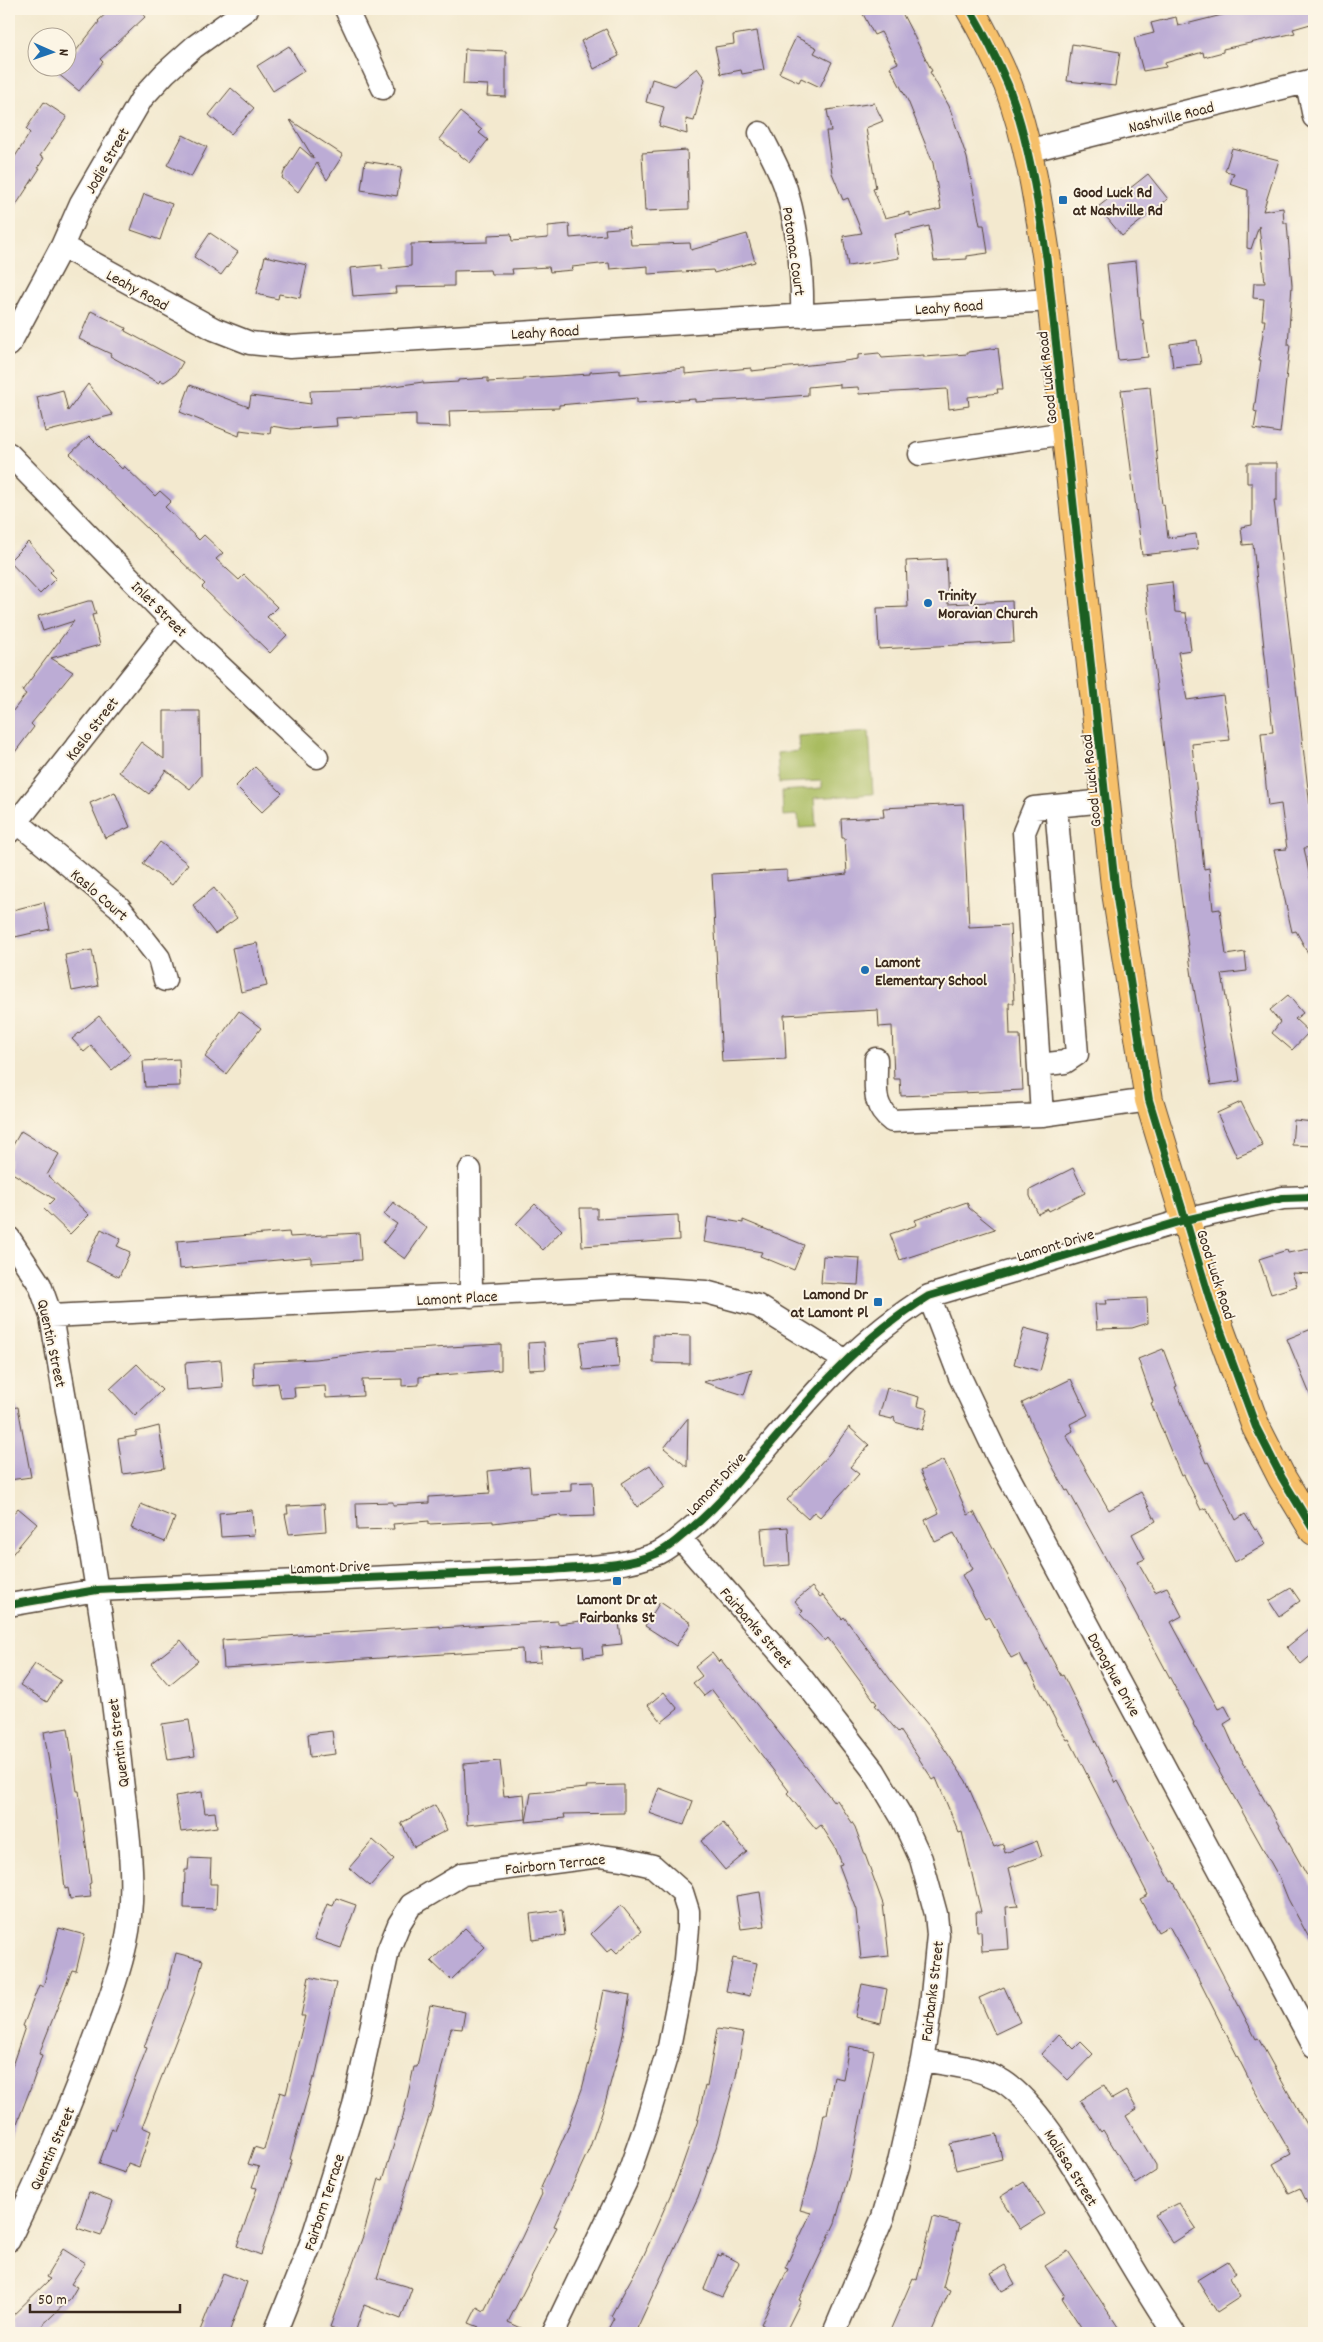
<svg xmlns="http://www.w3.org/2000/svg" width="1323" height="2342" font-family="Dekko,sans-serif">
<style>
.green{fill:#a9bc60;stroke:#72733f}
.building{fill:#bcacd5}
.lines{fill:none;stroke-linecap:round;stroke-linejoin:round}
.minor-casing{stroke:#574739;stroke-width:25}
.major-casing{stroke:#574739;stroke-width:30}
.minor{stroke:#fff;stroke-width:22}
.major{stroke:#f6c06b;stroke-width:28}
.cycleway-casing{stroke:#fcf5e5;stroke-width:11}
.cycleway{stroke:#1b5e20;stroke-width:8}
.poi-dot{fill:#1f6fb2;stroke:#fcf5e5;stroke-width:2}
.labels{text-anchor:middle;stroke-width:4;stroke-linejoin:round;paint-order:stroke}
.street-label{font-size:16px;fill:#3b2a1e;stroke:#fcf5e5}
.poi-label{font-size:16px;font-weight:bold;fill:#3b2a1e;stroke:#fcf5e5;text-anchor:start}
</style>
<rect width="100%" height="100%" fill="#fcf5e5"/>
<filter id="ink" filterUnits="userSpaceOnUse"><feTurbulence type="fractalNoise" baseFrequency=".02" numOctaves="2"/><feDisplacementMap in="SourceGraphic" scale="10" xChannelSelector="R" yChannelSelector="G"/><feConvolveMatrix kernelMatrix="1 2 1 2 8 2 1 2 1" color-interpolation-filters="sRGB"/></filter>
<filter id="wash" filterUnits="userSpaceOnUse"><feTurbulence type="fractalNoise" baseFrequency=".0096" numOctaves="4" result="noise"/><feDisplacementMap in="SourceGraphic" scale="20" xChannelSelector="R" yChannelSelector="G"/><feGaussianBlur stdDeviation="1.12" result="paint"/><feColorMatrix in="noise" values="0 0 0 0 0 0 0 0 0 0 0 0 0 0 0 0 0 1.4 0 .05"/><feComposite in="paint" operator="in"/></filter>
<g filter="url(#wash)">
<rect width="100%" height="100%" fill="#f3e9cf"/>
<path class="green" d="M869 731 873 794 814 798 816 827 799 828 798 815 783 816 782 791 822 788V781L779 783 777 753 799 751 798 736Z"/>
<g id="blocks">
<path class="building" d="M111 9H138L145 17 100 59 103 62 79 91 57 73 62 68H68V61L99 22 98 21Z
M872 9H900L932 71 930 72 949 106 967 158 980 225H984L988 253 967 256V259L934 261 929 226 895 234 899 258 848 266 843 236 862 233 848 198 843 200 832 173 826 131H831L827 110 874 103 883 121 866 128 876 188 873 189 885 218 910 212V216L941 209 933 163 908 101 890 67 898 63 881 32 874 35 863 14Z
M1246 9H1314V23L1293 29 1295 33 1223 49V52L1204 57 1203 52 1165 63 1166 67 1143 71 1134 38 1154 33 1151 23 1176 17 1178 26Z
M606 29 619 56 594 69 581 41Z
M757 31 764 70 742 74 741 70 721 74 715 47 734 44 733 35Z
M796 37 817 48 814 53 832 62 820 87 801 78 799 82 779 73Z
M1072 44 1120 52 1115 86 1067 81Z
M289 46 304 71 273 91 257 66Z
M465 49 506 51V97L487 96 488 85 463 84Z
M697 68 705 79 694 121 686 119 687 134 659 126 664 107 646 102 652 79 675 86Z
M231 88 254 108 231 134 209 115Z
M44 102 67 117 40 156 44 158 38 168H40L9 216V166L30 133 26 129Z
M460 112 482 130 479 133 488 140 470 163 439 139Z
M290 120 343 155 327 180 317 163 298 192 282 178 284 172 300 147 314 159Z
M183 135 207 147 191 177 167 165Z
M1232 148 1279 160 1263 211 1283 208 1284 223H1287L1292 285 1288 345H1290L1280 433 1254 429 1257 412 1254 411 1261 360H1259L1265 320H1262L1264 299 1253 298 1254 283H1265L1259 226 1251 249 1247 248 1248 190 1230 184 1234 173 1225 171Z
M687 150 689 209 645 211 642 153Z
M365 161 402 167 397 196 361 190Z
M1148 174 1168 199 1122 236 1098 207 1121 189 1124 193Z
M144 194 172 204 160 240 131 230Z
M569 224 570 238 606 235 605 229 629 227 631 245 690 243 691 250 747 234 755 262 714 273 713 270 648 274V266L610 269 609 263 572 267 573 270 550 272 549 267 512 269 513 274H491L490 270 454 271V286L395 287 396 293 353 296 350 268 382 265V269L411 266V244L488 242V235L511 234 512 241 548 238V226Z
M210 233 238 252 221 275 194 257Z
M265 256 307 265 300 298 279 294 278 299 256 294Z
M1136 261 1141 320H1143L1148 357 1118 360 1107 264Z
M91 311 126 328 125 331 183 362 176 374 164 382 160 380 159 383 110 356 111 354 79 339Z
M1197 340 1201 364 1173 367 1170 344Z
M998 348 1003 389H997L998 393 968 397 969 406 949 409 947 389 859 394 858 387 840 388V384L808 387V395L769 398 695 402V399L637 403V398L559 405V408L449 411 450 427 416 426V414L336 418 337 426 291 429 271 426 270 434 240 430 239 436 180 412 190 385 249 407 251 396 311 404 310 391 373 389 423 382V384L458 382V380L488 378V382L524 380V378L590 374V372L620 370V374L685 368V374L751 368V371L838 362 858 359V355L879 353 882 358 924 355V357L968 354V352Z
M88 384 113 415 45 432 37 397 63 390 68 411Z
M1150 387 1162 505 1164 504 1168 538 1196 534 1198 549 1142 555 1121 390Z
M89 436 122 469 124 466 155 496 160 491 171 501 165 507 199 540 204 535 223 553 216 559 239 580 244 575 277 607 267 617 287 635 270 653 202 587 205 584 70 454Z
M1247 463H1277V500H1274L1314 840V847L1304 848 1314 897V964L1296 931 1292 932 1274 850 1287 849 1281 804 1268 806 1261 733 1273 732 1253 544 1243 545 1241 527 1252 525V483H1247Z
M28 542 53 569 50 572 56 578 40 594 9 561Z
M946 559 948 604 1012 601 1014 642 879 649 877 608 908 607 906 561Z
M1172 582 1175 612 1186 613 1191 650 1178 652 1187 700 1223 695 1230 740 1192 744 1204 869 1209 868 1213 910 1220 909 1226 955 1245 952 1247 971 1222 974 1240 1081 1211 1085 1192 977 1180 887 1145 585Z
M88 601H92L96 614 92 615 100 645 51 658 73 672 31 724 34 727 9 760V716L26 694 22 691 74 621 43 631 38 616Z
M164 711H200L201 776 190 789 166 770 149 794 119 772 141 742 164 759Z
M255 767 282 793 262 812 236 786Z
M115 792 130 827 105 838 90 803Z
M963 804 969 927 1010 925 1014 1003H1009L1010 1035H1020L1023 1090 901 1096 900 1079H894L892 1026 879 1027 878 1010 784 1015 786 1059 722 1062 712 874 787 870V881L847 874 845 838H842L841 819 884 817 883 808Z
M160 842 188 864 172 885 143 864Z
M214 888 237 918 215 934 193 905Z
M44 902 50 929 15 937 9 911Z
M257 943 267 986 241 992 232 948Z
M92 950 98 986 72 991 65 955Z
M1288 995 1303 1013 1295 1019 1309 1032 1292 1050 1272 1033 1280 1022 1270 1010Z
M239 1011 261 1028 226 1074 205 1057Z
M99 1016 131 1054 112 1070 91 1046 84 1052 72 1039Z
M179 1059 180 1086 145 1087 143 1061Z
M1241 1102 1263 1146 1237 1157 1217 1113Z
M1294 1120 1314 1122V1146L1292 1145Z
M21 1131 59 1154 47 1175 89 1215 70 1234 44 1209 54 1199 9 1171V1152Z
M1073 1168 1085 1193 1049 1211 1048 1209 1038 1214 1030 1196V1190Z
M393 1202 427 1228 405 1259 383 1243 397 1224 384 1215Z
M967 1202 969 1208 995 1229 900 1260 890 1234 917 1225 915 1220Z
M535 1204 562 1230 543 1250 516 1224Z
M580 1208H597V1219L678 1215 679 1240 582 1246Z
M708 1217 743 1223V1220L804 1245 794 1270 760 1256 762 1252 704 1242Z
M101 1229 121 1239 117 1246 130 1252 119 1277 86 1261Z
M289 1232 290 1237 359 1233 361 1260 311 1263V1257L179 1269 177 1241Z
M1314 1248V1274L1292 1273 1297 1286 1271 1294 1259 1259 1287 1250 1288 1253Z
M823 1256 860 1258 858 1285 821 1283Z
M1147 1298 1148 1323 1132 1328 1097 1329 1095 1304H1107L1106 1300Z
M1024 1328 1050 1335 1040 1371 1014 1364Z
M1314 1328V1404L1287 1339Z
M653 1335 690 1336V1364L653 1363Z
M617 1338 619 1367 583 1370 580 1342Z
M544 1342 546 1369 529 1370 528 1343Z
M501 1344V1370L419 1377V1385L402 1386V1379L362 1380 363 1396 326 1398 325 1386 294 1388 295 1397 281 1398 278 1383 254 1385 253 1362 315 1359 381 1351Z
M1163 1349 1177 1386 1175 1387 1206 1463 1208 1462 1236 1520 1245 1514 1255 1530 1257 1529 1266 1544 1235 1562 1206 1508 1201 1510 1184 1475 1181 1476 1151 1403 1153 1402 1138 1359Z
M221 1360 223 1387 187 1390 185 1363Z
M137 1364 162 1390 135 1416 110 1389Z
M752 1369 744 1395 703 1382Z
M1071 1379 1088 1415 1070 1424 1073 1431 1066 1435 1109 1510 1141 1492 1156 1521 1132 1534 1145 1559 1138 1562 1155 1592 1167 1587 1182 1616 1171 1622 1218 1709 1225 1706 1232 1719 1224 1724 1233 1744 1314 1888V1947L1288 1899 1280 1879 1193 1724 1194 1723 1128 1599 1068 1490 1066 1491 1049 1460 1022 1403Z
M887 1388 919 1397 917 1406 928 1409 922 1430 895 1422 894 1416 892 1419 879 1416Z
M18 1407 31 1477 9 1480V1408Z
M688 1418 687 1467 664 1448Z
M159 1426 165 1468 123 1474 118 1439 136 1436V1432Z
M849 1427 869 1445 850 1467 859 1474 820 1517 814 1512 808 1519 787 1500 829 1454Z
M944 1460 968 1515 974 1512 1061 1676 1063 1675 1116 1783 1118 1781 1171 1882 1173 1881 1191 1913 1256 2039 1258 2038 1314 2139V2217L1300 2188 1289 2193 1273 2164 1291 2154 1256 2093 1198 1978 1169 1926 1158 1932 1140 1899 1148 1895 1069 1739 1067 1740 1057 1723 1027 1665 1025 1666 1019 1654 1011 1658 989 1616 985 1618 962 1575 973 1569 954 1533 935 1542 925 1520 939 1513 920 1471Z
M650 1465 665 1487 637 1507 622 1483Z
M529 1467 531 1493 571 1491V1483L593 1482 595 1516 561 1517V1515L493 1523V1521L429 1524V1521L393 1524 394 1529 357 1530 356 1503 393 1502V1505L429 1503V1497L490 1493 488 1471Z
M141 1504 175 1518 165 1542 131 1528Z
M324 1504 326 1531 289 1534 285 1514H288L287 1506Z
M18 1508 37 1524 9 1558V1519Z
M252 1510 254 1535 221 1537 219 1513Z
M788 1527 790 1565 764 1567 761 1529Z
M812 1587 820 1597 823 1595 842 1619 844 1617 892 1682 929 1726 966 1781 994 1847 1003 1844 1005 1853 1037 1841 1042 1856 1009 1868 1018 1906 1006 1907 1009 1949 982 1951 981 1931H977L976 1912H981L962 1832 959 1833 936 1778 933 1780 900 1730 898 1732 875 1705 877 1704 828 1638 825 1641 800 1614 803 1611 795 1601Z
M1291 1588 1300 1601 1279 1616 1269 1601Z
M660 1602 691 1623 676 1646 645 1626Z
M618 1616 622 1644 602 1646 603 1655 584 1657 583 1646 540 1648 541 1662 523 1663 522 1649 224 1668 222 1640 440 1626V1628L558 1621V1624Z
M1314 1625V1653L1301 1664 1287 1647Z
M181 1640 198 1661 169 1685 151 1664Z
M712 1653 719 1662 721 1660 834 1802 837 1800 855 1827 883 1904 889 1956 861 1959 856 1910 839 1865 842 1864 835 1847 821 1825 816 1829 787 1793 789 1791 712 1690 704 1696 693 1683 702 1676 695 1667Z
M35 1664 61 1680 47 1702 20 1685Z
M664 1692 678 1709 662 1722 648 1705Z
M189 1720 195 1756 168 1760 162 1724Z
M68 1728 77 1791H79L91 1883 89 1884 91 1897 70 1899 68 1888 65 1889 55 1799 44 1732Z
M332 1731 335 1754 310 1757 308 1734Z
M500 1761 504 1796 524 1794 526 1819 467 1825 464 1764Z
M624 1785V1813L564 1814 565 1818 526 1822 531 1793 587 1788 586 1786Z
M659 1788 693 1801 684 1825 649 1813Z
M202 1792 205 1813 215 1812 217 1827 181 1832 175 1796Z
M435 1805 447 1830 414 1847 401 1823Z
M723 1823 747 1852 725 1870 701 1841Z
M373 1840 394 1859 370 1886 349 1868Z
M189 1858 211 1859 210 1884H217L216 1909 184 1908 185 1870H188Z
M760 1892 765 1926 741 1929 736 1896Z
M336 1898 356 1905 341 1948 314 1939 327 1904 333 1906Z
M621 1905 642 1931 617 1953 612 1948 607 1952 591 1934Z
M562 1910 565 1935 533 1940 530 1914Z
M59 1928 85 1935 76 1971 72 1970 39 2054 42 2055 31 2087 11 2139 9 2138V2075L25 2027 23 2026 39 1985 43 1987Z
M465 1928 485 1947 451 1980 431 1961Z
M176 1953 203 1960 194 1994 142 2127 151 2131 139 2167 128 2163 125 2173 99 2164 112 2128 115 2130 147 2048 144 2047 167 1989Z
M733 1958 757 1963 750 1996 726 1991Z
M309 1977 336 1983 315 2078H313L290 2159 292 2160 261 2255 237 2246 257 2188 252 2187 259 2167 248 2164 254 2147 264 2150 280 2092 286 2094 305 2016H301Z
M862 1984 887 1989 881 2023 855 2017Z
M1004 1987 1020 2022 995 2034 979 1998Z
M603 1990 630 1995 622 2040 605 2103 590 2147 554 2226 557 2227 508 2322 532 2333H476L479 2327 469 2323 477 2307 484 2311 522 2237 542 2194 540 2190 567 2130 582 2089 598 2028 596 2027Z
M430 2005 465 2012 462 2029 451 2028 433 2105 377 2278 412 2288 401 2319 364 2305 355 2333H349L330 2327 363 2236 379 2179 383 2180 401 2121H402L414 2067H417Z
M717 2029 744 2033 736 2076 718 2142 698 2197 635 2333H606L614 2318 611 2316 643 2257 677 2180 697 2123 705 2086 707 2087Z
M1059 2034 1074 2049 1081 2042 1093 2054 1068 2080 1041 2054Z
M849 2046 874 2051 849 2174 835 2223 799 2300 801 2301 785 2333H779L761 2324 788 2269 785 2268 811 2213 800 2210 817 2150 824 2114H827L834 2077 843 2079Z
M1104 2085 1112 2099 1126 2091 1137 2109 1126 2116 1156 2165V2171L1136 2184 1103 2130 1101 2132 1080 2100Z
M997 2134 1002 2159 956 2170 950 2144Z
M1024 2182 1044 2214 1020 2229 1000 2197Z
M89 2192 113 2201 101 2236 77 2228Z
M1179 2203 1196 2228 1173 2243 1155 2215Z
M933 2217 959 2224 943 2287 950 2290 931 2333H889L913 2278 917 2280Z
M63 2249 85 2263 71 2284 77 2287 70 2299 34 2333H15L9 2327V2319L50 2279 46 2277Z
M1068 2251 1122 2333H1085L1062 2298 1065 2296 1045 2266Z
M722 2254 739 2263 722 2297 704 2289 718 2255 721 2256Z
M1228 2261 1236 2273 1229 2278 1240 2297 1217 2312 1197 2280Z
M1005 2265 1015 2284 1002 2291 991 2273Z
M223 2273 247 2282 229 2333H199Z"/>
</g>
</g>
<g filter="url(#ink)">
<use href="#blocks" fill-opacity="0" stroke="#574739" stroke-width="1"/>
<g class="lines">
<g class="minor-casing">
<path id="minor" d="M346 9 383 88
M1307 83 1314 117
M760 133C769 151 780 170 786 189 798 230 803 274 802 316
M1027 151 1314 80
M62 246 214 329 250 343 290 347 1051 300
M9 345 62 246 81 203 142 98 165 73 194 47 247 9
M9 454 174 623 317 757
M920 454 1066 433
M1106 801 1034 808 1024 832 1042 1115 1149 1100
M17 822 119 907 159 958 165 980
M9 832 174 623
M876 1059C877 1084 870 1105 892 1121L1042 1115
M1039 1065 1065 1062 1077 1054 1056 806
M470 1170 471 1296
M9 1238 40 1285 51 1316C76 1467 105 1618 121 1771 127 1826 138 1886 126 1942 119 1975 107 2007 95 2038 70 2107 41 2174 9 2240
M929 1296 960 1377 997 1455 1314 2046
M51 1316 630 1287 706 1292 758 1306 846 1361
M680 1538 801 1677 874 1771 902 1818 921 1859 936 1914 938 1935 931 2005 922 2060 898 2166 883 2217 834 2333
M9 1605 97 1590 550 1570C585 1567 626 1567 658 1553 668 1548 675 1542 683 1535 715 1510 740 1479 767 1448 816 1390 863 1336 929 1296L1185 1220 1283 1198 1314 1197
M922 2060C948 2064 975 2067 999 2079 1040 2101 1084 2186 1109 2227 1130 2263 1151 2298 1174 2333
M275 2333 311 2243 354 2106 388 1951 399 1924 411 1905 463 1874 600 1856 623 1859 653 1866 682 1892 688 1911V1928L684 1970 669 2047 646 2124 626 2181 553 2333"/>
</g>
<g class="major-casing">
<path id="major" d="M970 9C984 33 997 59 1008 85 1029 141 1038 202 1047 261L1115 886 1149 1100 1213 1310 1256 1427 1282 1478 1314 1531"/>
</g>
<use href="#minor" class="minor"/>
<use href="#major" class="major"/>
<g class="cycleway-casing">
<path id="cycleway" d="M970 9C984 33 997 59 1008 85 1029 141 1038 202 1047 261L1115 886 1149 1100 1213 1310 1256 1427 1282 1478 1314 1531
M9 1605 97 1590 550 1570C585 1567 626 1567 658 1553 668 1548 675 1542 683 1535 715 1510 740 1479 767 1448 816 1390 863 1336 929 1296L1185 1220 1283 1198 1314 1197"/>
</g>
<use href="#cycleway" class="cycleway"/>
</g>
</g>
<g class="poi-dot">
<rect x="1058" y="195" width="10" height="10" rx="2.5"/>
<circle cx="928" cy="603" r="5"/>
<circle cx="865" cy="970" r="5"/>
<rect x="873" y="1297" width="10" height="10" rx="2.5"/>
<rect x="612" y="1576" width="10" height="10" rx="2.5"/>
</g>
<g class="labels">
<g class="street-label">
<text transform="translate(1171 116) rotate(-14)" y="6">Nashville Road</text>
<text transform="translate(106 160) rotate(-60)" y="6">Jodie Street</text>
<text transform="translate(795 251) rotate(82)" y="6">Potomac Court</text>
<text transform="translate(138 289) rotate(29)" y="6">Leahy Road</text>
<text transform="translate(949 306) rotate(-4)" y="6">Leahy Road</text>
<text transform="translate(545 331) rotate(-3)" y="6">Leahy Road</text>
<text transform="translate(1046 378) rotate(-96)" y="6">Good Luck Road</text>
<text transform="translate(160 608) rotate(45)" y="6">Inlet Street</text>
<text transform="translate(91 728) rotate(-52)" y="6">Kaslo Street</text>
<text transform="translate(1090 781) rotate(-96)" y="6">Good Luck Road</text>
<text transform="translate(100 894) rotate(41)" y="6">Kaslo Court</text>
<text transform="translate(1055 1244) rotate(-17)" y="6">Lamont Drive</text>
<text transform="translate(1217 1274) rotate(72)" y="6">Good Luck Road</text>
<text transform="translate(457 1297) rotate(-3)" y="6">Lamont Place</text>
<text transform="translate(53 1343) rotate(78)" y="6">Quentin Street</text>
<text transform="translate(715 1483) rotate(-47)" y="6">Lamont Drive</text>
<text transform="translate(330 1566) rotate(-2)" y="6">Lamont Drive</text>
<text transform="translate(757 1627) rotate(49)" y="6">Fairbanks Street</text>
<text transform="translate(1115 1674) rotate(61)" y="6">Donoghue Drive</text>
<text transform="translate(117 1743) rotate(-97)" y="6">Quentin Street</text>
<text transform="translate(555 1863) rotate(-6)" y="6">Fairborn Terrace</text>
<text transform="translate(931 1991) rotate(-83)" y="6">Fairbanks Street</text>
<text transform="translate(51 2148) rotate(-66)" y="6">Quentin Street</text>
<text transform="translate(1072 2167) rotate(58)" y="6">Malissa Street</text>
<text transform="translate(323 2202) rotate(-72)" y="6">Fairborn Terrace</text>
</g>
<g class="poi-label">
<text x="1073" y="197">Good Luck Rd<tspan x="1073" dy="18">at Nashville Rd</tspan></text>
<text x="938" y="600">Trinity<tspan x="938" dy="18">Moravian Church</tspan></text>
<text x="875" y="967">Lamont<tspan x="875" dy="18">Elementary School</tspan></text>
<text x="868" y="1299" text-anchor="end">Lamond Dr<tspan x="868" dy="18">at Lamont Pl</tspan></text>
<text x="617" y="1604" text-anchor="middle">Lamont Dr at<tspan x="617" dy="18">Fairbanks St</tspan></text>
</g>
</g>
<rect width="1323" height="2342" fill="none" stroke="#fcf5e5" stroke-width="30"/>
<g transform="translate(52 52) rotate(92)"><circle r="24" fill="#fcf5e5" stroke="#afa495"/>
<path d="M0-4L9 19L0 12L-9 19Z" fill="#1f6fb2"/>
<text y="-8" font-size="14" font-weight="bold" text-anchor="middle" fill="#3b2a1e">N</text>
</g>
<path d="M30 2304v8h150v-8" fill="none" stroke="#3b2a1e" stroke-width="2.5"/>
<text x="38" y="2304" font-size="15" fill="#3b2a1e" stroke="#fcf5e5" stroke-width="4" paint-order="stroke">50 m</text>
</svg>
